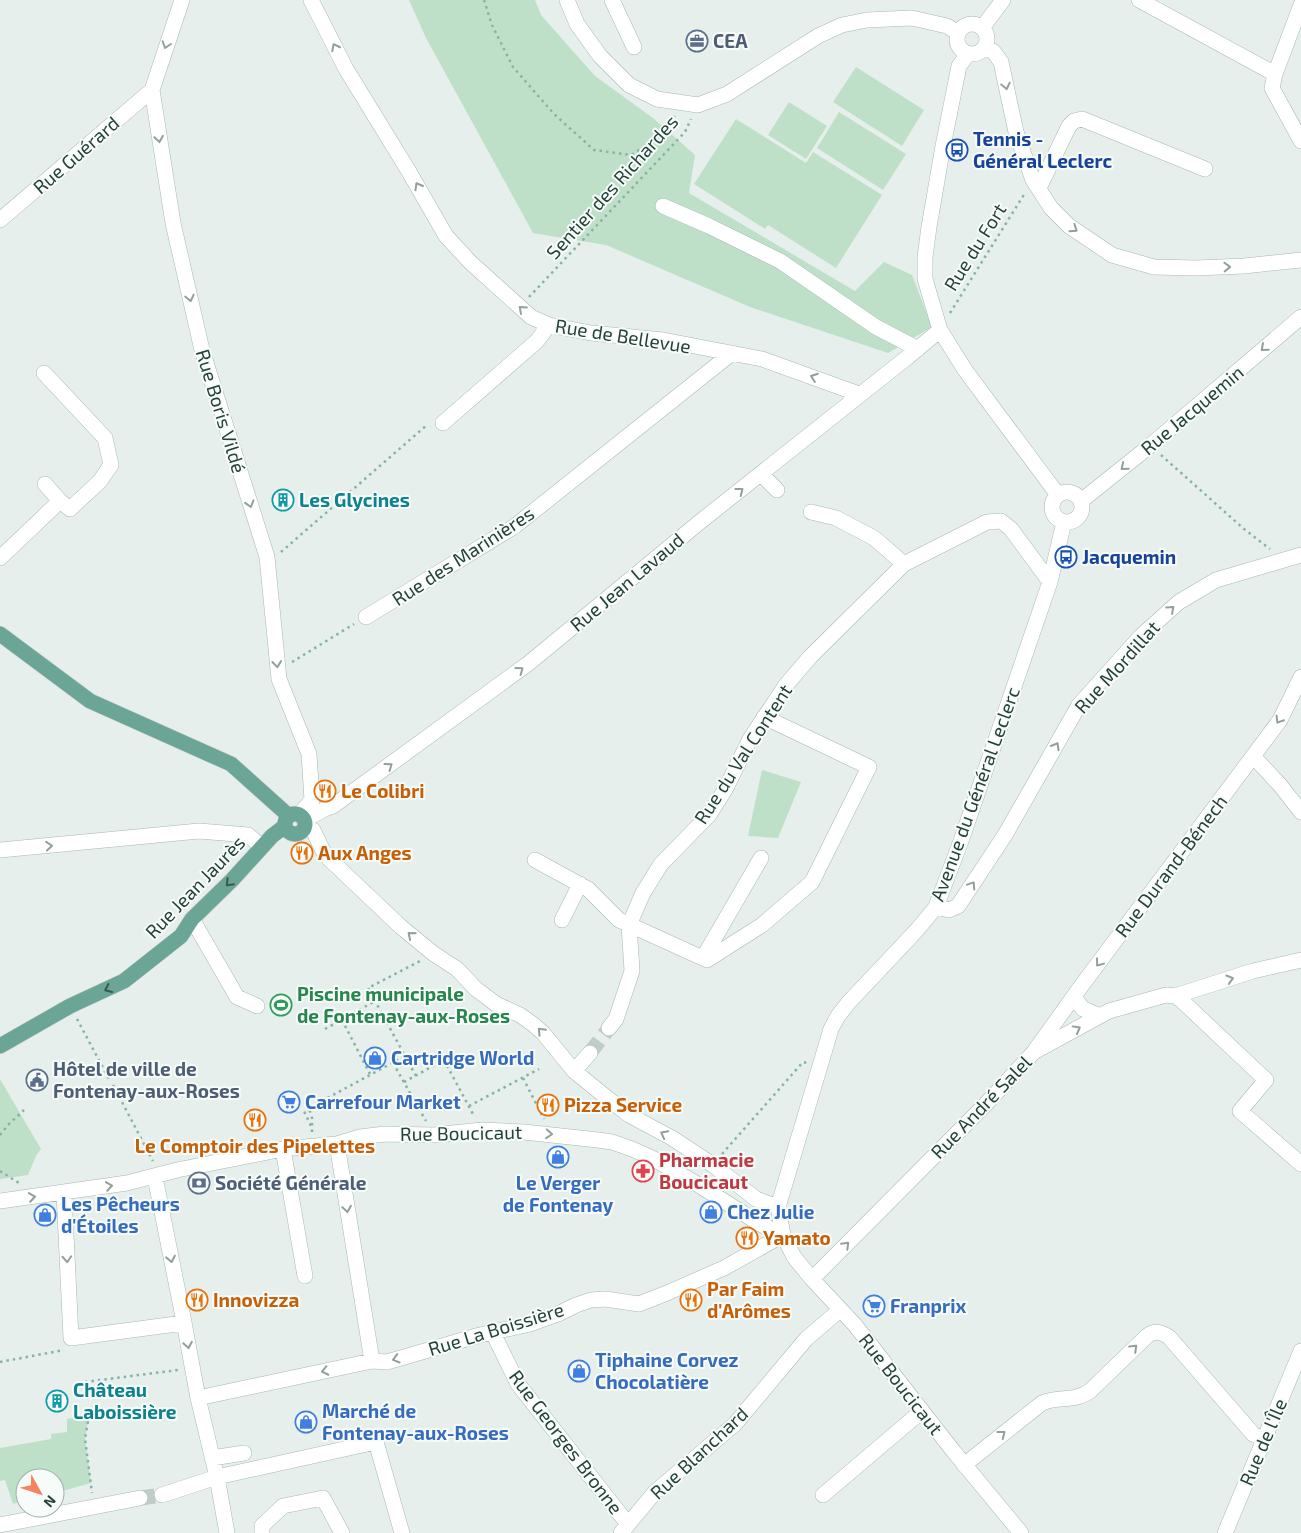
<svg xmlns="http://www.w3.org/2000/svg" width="1301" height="1533" font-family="'Exo 2',sans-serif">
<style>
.green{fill:#bfe0c8}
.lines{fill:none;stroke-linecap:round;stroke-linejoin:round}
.minor-tunnel{stroke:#bfccc8;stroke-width:15;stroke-dasharray:15 8;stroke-linecap:butt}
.minor-casing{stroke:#a8b8b2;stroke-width:16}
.major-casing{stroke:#c2cac8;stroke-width:16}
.path{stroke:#86b3a5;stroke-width:2.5;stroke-dasharray:2.5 4;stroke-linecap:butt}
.minor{stroke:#fff;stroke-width:15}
.major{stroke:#6aa596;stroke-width:15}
.oneway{stroke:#92a09c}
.oneway2{stroke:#365b51}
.labels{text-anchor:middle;stroke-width:4;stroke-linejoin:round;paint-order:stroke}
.service-label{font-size:19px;font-weight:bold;fill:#4e5e75;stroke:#f7fbf9;text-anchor:start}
.transit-label{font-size:19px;font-weight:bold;fill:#164399;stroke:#f7fbf9;text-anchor:start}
.street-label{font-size:19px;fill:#24423a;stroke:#f7fbf9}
.culture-label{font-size:19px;font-weight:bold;fill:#0d838f;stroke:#f7fbf9;text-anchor:start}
.food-label{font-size:19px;font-weight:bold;fill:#c56008;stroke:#f7fbf9;text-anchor:start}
.leisure-label{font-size:19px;font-weight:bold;fill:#27864d;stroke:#f7fbf9;text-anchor:start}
.shop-label{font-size:19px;font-weight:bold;fill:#366cbe;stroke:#f7fbf9;text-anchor:start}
.health-label{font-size:19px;font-weight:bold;fill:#be3a42;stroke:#f7fbf9;text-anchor:start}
</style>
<rect width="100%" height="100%" fill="#e6efeb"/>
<path class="green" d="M409 0H535L541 15 595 76 653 118 695 155 689 193 855 291 884 262 912 275 932 327 888 353 750 307 606 245 533 233 426 38Z
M856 67 924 110 902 146 833 102Z
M789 102 827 126 806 159 768 135Z
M839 112 906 154 883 190 817 148Z
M736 119 806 163 813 152 882 195 836 268 768 225 765 229 694 184Z
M762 770 801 782 778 838 748 836Z
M0 1079 41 1149 36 1156 28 1175 0 1179Z
M89 1415 85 1439 91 1483 55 1493V1478H25V1500L13 1504 5 1480 0 1481V1448L51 1439V1434L67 1432V1419Z"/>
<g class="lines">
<path class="minor-tunnel" d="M590 1053 609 1028
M140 1498 162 1495"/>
<g class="minor-casing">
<path id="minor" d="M182 0 152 90 173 223 202 350 267 557 279 679 309 754 312 800 299 815
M311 0 346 69 408 170 446 236 470 262 531 317 549 325 591 333 663 340 762 359 859 394
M567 0 577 24 600 56 629 85 657 99 698 105 727 94 818 36 842 25 867 20 912 18 947 26 958 33
M612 0 634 47
M1139 0 1275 74
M1301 5 1275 74 1272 88 1301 141
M957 39a15 15 0 1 1 30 0a15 15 0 1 1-30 0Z
M982 28 1003 0
M983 49 993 51 1001 62 1016 132 1033 180 1051 208 1069 226 1112 255 1154 267 1196 268 1244 266 1301 260
M968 54 959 66 943 146 929 227 925 257V279L940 330 965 370 1058 495
M1039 188 1069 126 1074 121 1082 119 1205 169
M663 206 709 226 780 261 876 327 918 349
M0 220 152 90
M443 423 537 341 549 325
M761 474 777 490
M45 484 60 501
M1052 507a15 15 0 1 1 30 0a15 15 0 1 1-30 0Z
M1081 501 1151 445 1301 317
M811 512 836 518 874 538 904 564
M0 558 60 501 70 509 100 481 111 465 105 438 44 373
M366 617 515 526 732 353
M1253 756 1280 785 1301 812
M304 820 325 809 333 806 529 663 701 521 909 356 940 330
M305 825 313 830 325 855 401 927 434 954 457 969 476 989 496 1004 520 1015 534 1025 543 1033 574 1071 606 1097 629 1115 672 1138 713 1165 756 1199 778 1207
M0 850 199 831 248 835 262 847
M535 860 588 889 619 920 707 960 762 925 812 882 869 767 764 717
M936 907 949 910 958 906 1005 835 1079 705 1141 636 1179 602 1216 580 1301 555
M192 919 237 997 257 1006
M562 920 580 884
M703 958 761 858
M1175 996 1181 1000 1266 1080 1240 1111 1301 1164
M1074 997 1083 1009 1100 1016
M609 1028 616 1019 632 971 629 925 643 893 661 864 709 815 726 788 750 739 786 685 810 657 904 564 987 522 1001 521 1011 529 1050 582
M1036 1049 1082 985 1280 720 1301 677
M574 1071 590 1053
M337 1144 372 1361
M283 1149 305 1276
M155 1177 183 1317 198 1398 217 1477 227 1533
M64 1193 71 1338 184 1323
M0 1201 127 1183 177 1170 283 1149 337 1144 360 1137 385 1134 434 1135 482 1130 524 1132 598 1140 612 1142 632 1149 652 1158 697 1184 760 1224 783 1235
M812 1279 984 1106 1034 1052 1109 1011 1166 995 1175 996 1253 971 1301 960
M493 1333 518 1384 627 1523
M198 1398 372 1361 387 1362 480 1335 530 1324 558 1314 576 1305 591 1300 605 1299 639 1304 667 1293 724 1268 783 1235
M212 1458 244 1453
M964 1465 1042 1403C1059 1395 1073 1403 1090 1391L1147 1336C1155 1330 1161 1332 1169 1337L1253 1434 1264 1439
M162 1495 217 1477 376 1442 402 1533
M823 1495 922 1411
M0 1525 140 1498
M262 1533V1526L283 1506 323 1498 342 1533
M621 1533 655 1492 735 1424 806 1339 840 1310
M1021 1533 954 1452 855 1325 812 1279 794 1257 783 1235 778 1207 831 1029 838 1016 849 1002 916 931 936 907 961 841 1050 582 1064 522
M1225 1533 1301 1351"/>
</g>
<g class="major-casing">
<path id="major" d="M0 634 90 701 231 764 289 816
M285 824a10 10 0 1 1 20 0a10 10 0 1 1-20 0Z
M0 1046 70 1006 124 981 181 936 192 919 232 880 272 836 285 826"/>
</g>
<path class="path" d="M484 0 492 25 513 67 554 114 594 150 631 155 660 137 675 116
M529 297 685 132 691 119
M950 313 1025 193
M1161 455 1244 529 1270 549
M281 552 428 424
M292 662 354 624
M77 1019 109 1079
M342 1020 370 1074
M325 1029 375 1001
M393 1063 426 1121
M416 1076 368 988 420 961
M523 1078 544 1119
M404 1082 444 1060 474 1116
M113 1085 153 1161
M469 1106 539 1069
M309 1108 304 1111 312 1128
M312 1132V1118L309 1108 405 1056
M0 1135 8 1125 24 1110
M722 1154 803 1062 807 1063
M0 1171 19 1183
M0 1362 64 1350
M85 1382 178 1370
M89 1415 85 1439 92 1493"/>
<use href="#minor" class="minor"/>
<use href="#major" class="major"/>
</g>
<defs><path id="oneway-chevron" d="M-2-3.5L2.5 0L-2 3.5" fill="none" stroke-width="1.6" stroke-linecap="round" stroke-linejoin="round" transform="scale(1.25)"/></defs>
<g class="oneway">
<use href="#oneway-chevron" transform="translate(166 45) rotate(108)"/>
<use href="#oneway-chevron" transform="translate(335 47) rotate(-117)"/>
<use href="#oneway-chevron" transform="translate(1006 86) rotate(78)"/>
<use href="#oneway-chevron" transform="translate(159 139) rotate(81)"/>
<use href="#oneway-chevron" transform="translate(418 186) rotate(-120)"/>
<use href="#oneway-chevron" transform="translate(1074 229) rotate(35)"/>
<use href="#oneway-chevron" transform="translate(1227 267) rotate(-2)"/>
<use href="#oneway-chevron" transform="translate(190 298) rotate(77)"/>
<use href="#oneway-chevron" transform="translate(522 309) rotate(-138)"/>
<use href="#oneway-chevron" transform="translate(1264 348) rotate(139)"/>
<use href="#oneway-chevron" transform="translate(814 377) rotate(-160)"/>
<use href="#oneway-chevron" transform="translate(1124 467) rotate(141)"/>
<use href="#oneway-chevron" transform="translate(740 491) rotate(-38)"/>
<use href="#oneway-chevron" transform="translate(250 504) rotate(73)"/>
<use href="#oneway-chevron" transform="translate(1171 609) rotate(-42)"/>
<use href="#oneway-chevron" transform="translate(277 664) rotate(84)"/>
<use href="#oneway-chevron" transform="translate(520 670) rotate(-36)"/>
<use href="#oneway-chevron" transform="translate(1279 720) rotate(122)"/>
<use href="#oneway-chevron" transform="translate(1056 746) rotate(-60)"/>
<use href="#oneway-chevron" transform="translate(389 766) rotate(-36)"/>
<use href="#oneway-chevron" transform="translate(49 846) rotate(-5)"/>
<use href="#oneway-chevron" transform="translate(972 885) rotate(-56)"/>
<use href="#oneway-chevron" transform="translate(411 935) rotate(-140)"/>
<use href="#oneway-chevron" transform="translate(1099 963) rotate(127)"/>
<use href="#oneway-chevron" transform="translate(1230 979) rotate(-17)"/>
<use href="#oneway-chevron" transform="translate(1077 1029) rotate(-29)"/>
<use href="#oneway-chevron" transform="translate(541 1031) rotate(-133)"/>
<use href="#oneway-chevron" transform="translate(549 1134) rotate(5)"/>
<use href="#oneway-chevron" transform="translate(664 1134) rotate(-152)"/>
<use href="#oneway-chevron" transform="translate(109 1186) rotate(-9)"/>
<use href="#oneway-chevron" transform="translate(32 1197) rotate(-9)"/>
<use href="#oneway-chevron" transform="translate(347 1209) rotate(81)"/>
<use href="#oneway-chevron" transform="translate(846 1245) rotate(-45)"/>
<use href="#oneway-chevron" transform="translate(67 1259) rotate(87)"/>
<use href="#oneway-chevron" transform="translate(171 1259) rotate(79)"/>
<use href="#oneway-chevron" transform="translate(188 1345) rotate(80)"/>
<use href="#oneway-chevron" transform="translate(1134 1348) rotate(-44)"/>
<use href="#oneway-chevron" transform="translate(396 1359) rotate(164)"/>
<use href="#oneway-chevron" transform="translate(325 1371) rotate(168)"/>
<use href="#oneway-chevron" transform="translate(1002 1434) rotate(-38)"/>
</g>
<g class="oneway2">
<use href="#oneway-chevron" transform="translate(229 883) rotate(134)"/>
<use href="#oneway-chevron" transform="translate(108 989) rotate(155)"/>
</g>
<defs>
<g id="office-ring" transform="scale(1.125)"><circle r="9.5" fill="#f7fbf9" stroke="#5c6f8a" stroke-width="1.5"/><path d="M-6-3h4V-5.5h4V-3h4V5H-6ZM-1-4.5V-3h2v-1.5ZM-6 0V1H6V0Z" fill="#5c6f8a"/></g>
<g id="bus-ring" transform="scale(1.125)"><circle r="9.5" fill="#f7fbf9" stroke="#1a4fb4" stroke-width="1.5"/><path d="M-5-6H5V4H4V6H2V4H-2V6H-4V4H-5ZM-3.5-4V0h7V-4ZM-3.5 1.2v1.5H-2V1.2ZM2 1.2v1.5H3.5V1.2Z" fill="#1a4fb4"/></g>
<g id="building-ring" transform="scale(1.125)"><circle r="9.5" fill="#f7fbf9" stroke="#0f9aa8" stroke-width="1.5"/><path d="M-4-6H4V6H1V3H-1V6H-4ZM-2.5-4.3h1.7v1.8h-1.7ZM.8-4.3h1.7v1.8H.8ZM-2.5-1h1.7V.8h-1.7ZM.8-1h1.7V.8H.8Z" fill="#0f9aa8"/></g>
<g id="restaurant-ring" transform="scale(1.125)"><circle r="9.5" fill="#f7fbf9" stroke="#e8710a" stroke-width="1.5"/><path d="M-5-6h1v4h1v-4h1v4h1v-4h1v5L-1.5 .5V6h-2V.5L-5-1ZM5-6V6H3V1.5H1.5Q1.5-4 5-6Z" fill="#e8710a"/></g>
<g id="stadium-ring" transform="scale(1.125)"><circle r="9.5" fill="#f7fbf9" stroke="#2e9e5b" stroke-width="1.5"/><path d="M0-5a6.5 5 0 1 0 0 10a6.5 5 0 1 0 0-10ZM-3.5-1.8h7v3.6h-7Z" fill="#2e9e5b"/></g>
<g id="shop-ring" transform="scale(1.125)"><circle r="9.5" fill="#f7fbf9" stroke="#3f7fe0" stroke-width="1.5"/><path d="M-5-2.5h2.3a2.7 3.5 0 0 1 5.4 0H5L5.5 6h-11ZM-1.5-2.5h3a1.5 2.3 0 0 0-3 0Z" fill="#3f7fe0"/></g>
<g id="civic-ring" transform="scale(1.125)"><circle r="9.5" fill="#f7fbf9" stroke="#5c6f8a" stroke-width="1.5"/><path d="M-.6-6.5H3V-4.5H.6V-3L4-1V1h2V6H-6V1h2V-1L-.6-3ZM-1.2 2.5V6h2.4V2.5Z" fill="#5c6f8a"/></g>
<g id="supermarket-ring" transform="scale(1.125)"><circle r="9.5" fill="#f7fbf9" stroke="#3f7fe0" stroke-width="1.5"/><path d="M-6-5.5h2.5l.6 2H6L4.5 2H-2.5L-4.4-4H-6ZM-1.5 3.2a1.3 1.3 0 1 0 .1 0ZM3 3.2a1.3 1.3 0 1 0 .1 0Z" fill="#3f7fe0"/></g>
<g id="pharmacy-ring" transform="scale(1.125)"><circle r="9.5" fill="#f7fbf9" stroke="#e0444e" stroke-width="1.5"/><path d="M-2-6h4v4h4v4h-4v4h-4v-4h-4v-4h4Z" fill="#e0444e"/></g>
<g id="bank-ring" transform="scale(1.125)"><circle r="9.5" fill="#f7fbf9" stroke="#5c6f8a" stroke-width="1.5"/><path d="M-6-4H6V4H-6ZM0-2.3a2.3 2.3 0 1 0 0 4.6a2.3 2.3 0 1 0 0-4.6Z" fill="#5c6f8a"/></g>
</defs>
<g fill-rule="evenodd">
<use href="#office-ring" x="697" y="41"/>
<use href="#bus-ring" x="957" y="150"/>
<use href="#building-ring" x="283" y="500"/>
<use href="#bus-ring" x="1066" y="557"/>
<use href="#restaurant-ring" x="325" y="791"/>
<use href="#restaurant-ring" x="302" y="853"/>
<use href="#stadium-ring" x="281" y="1005"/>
<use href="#shop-ring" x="375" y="1058"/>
<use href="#civic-ring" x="37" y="1080"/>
<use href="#supermarket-ring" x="289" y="1102"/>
<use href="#restaurant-ring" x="548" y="1105"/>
<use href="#restaurant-ring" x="255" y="1120"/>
<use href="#shop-ring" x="558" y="1157"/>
<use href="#pharmacy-ring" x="643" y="1171"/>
<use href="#bank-ring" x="199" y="1183"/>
<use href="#shop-ring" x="711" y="1212"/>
<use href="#shop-ring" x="45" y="1215"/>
<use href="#restaurant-ring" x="747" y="1238"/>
<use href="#restaurant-ring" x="197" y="1300"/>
<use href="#restaurant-ring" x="691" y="1300"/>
<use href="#supermarket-ring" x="874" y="1306"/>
<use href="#shop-ring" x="579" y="1371"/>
<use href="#building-ring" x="57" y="1401"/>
<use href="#shop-ring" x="306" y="1422"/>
</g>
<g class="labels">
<g class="service-label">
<text x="713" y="48">CEA</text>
<text x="53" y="1076">Hôtel de ville de<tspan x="53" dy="22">Fontenay-aux-Roses</tspan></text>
<text x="215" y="1190">Société Générale</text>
</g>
<g class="transit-label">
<text x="973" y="146">Tennis -<tspan x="973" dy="22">Général Leclerc</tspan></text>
<text x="1082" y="564">Jacquemin</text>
</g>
<g class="street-label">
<text transform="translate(76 155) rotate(-41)" y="7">Rue Guérard</text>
<text transform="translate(612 187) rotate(-48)" y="7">Sentier des Richardes</text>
<text transform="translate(975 247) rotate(-58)" y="7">Rue du Fort</text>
<text transform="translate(623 336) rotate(9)" y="7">Rue de Bellevue</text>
<text transform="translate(1192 410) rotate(-40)" y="7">Rue Jacquemin</text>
<text transform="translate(221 411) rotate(73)" y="7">Rue Boris Vildé</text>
<text transform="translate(463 556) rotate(-33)" y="7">Rue des Marinières</text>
<text transform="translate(627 582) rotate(-40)" y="7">Rue Jean Lavaud</text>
<text transform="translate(1117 667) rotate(-48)" y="7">Rue Mordillat</text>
<text transform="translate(743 754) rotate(-57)" y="7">Rue du Val Content</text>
<text transform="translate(975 794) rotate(-70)" y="7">Avenue du Général Leclerc</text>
<text transform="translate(1171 866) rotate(-53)" y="7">Rue Durand-Bénech</text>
<text transform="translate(195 887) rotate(-46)" y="7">Rue Jean Jaurès</text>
<text transform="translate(981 1107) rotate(-46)" y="7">Rue André Salel</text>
<text transform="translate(461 1133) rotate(-1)" y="7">Rue Boucicaut</text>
<text transform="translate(496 1329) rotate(-17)" y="7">Rue La Boissière</text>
<text transform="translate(901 1384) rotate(52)" y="7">Rue Boucicaut</text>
<text transform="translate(566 1442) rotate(53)" y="7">Rue Georges Bronne</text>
<text transform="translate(1263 1442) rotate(-67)" y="7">Rue de l'Île</text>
<text transform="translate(699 1453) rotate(-43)" y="7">Rue Blanchard</text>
</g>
<g class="culture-label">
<text x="299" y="507">Les Glycines</text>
<text x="73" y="1397">Château<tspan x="73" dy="22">Laboissière</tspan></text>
</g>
<g class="food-label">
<text x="341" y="798">Le Colibri</text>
<text x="318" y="860">Aux Anges</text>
<text x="564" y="1112">Pizza Service</text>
<text x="255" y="1153" text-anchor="middle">Le Comptoir des Pipelettes</text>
<text x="763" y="1245">Yamato</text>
<text x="707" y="1296">Par Faim<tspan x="707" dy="22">d'Arômes</tspan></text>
<text x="213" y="1307">Innovizza</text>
</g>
<g class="leisure-label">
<text x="297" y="1001">Piscine municipale<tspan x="297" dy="22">de Fontenay-aux-Roses</tspan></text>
</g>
<g class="shop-label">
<text x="391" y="1065">Cartridge World</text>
<text x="305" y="1109">Carrefour Market</text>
<text x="558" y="1190" text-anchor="middle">Le Verger<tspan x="558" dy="22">de Fontenay</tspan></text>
<text x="61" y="1211">Les Pêcheurs<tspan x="61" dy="22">d'Étoiles</tspan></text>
<text x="727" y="1219">Chez Julie</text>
<text x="890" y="1313">Franprix</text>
<text x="595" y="1367">Tiphaine Corvez<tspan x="595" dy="22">Chocolatière</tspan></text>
<text x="322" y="1418">Marché de<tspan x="322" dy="22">Fontenay-aux-Roses</tspan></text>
</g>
<g class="health-label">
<text x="659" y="1167">Pharmacie<tspan x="659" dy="22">Boucicaut</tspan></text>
</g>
</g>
<g transform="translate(40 1493) rotate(130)"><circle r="24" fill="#f7fbf9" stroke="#a3b1ad"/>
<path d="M0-4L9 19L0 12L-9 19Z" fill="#f4845f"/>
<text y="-8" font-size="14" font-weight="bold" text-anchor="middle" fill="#24423a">N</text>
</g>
</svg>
